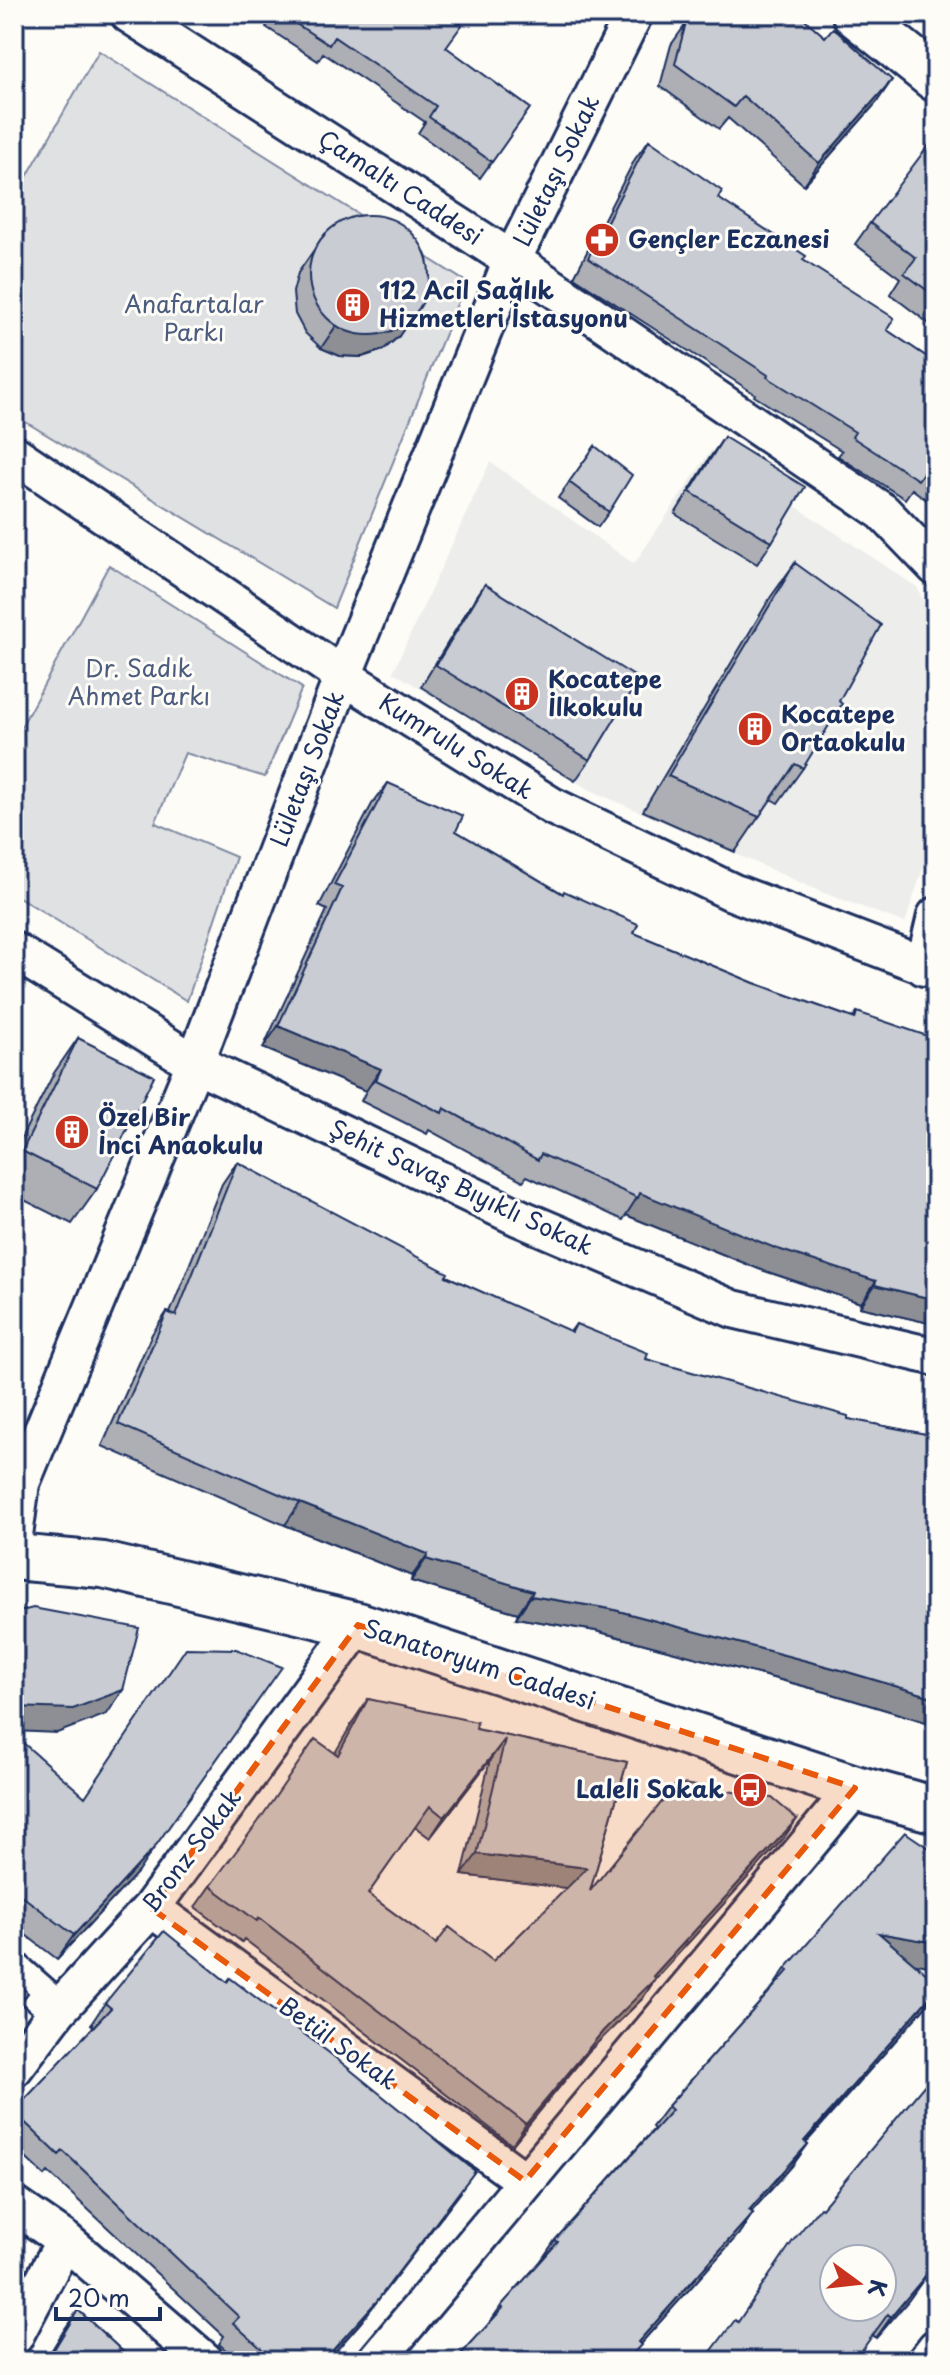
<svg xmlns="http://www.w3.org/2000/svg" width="950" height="2375" font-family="'Playpen Sans',sans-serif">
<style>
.built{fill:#edeeec}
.green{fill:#e0e1e3;stroke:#7e88a0;stroke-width:2}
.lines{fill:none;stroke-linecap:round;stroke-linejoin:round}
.street-casing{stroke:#1b2f5e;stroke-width:42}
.secondary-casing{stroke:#1b2f5e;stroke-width:50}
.street{stroke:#fdfcf7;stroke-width:36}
.secondary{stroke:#fdfcf7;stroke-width:44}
.wall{fill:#adafb5;stroke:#1b2f5e;stroke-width:2;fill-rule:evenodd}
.shaded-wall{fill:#8d8f94;stroke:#1b2f5e;stroke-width:2}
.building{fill:#c9ccd3;stroke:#1b2f5e;stroke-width:2;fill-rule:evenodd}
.marked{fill:#e8590c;fill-opacity:0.2;stroke:#e8590c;stroke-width:6;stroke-dasharray:16 10;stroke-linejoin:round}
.labels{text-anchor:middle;stroke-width:6;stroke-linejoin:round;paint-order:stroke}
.street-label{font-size:24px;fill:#1b2f5e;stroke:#fdfcf7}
.poi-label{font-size:24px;font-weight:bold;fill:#1b2f5e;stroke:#fdfcf7;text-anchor:start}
.park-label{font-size:24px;fill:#4c5c7f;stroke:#fdfcf7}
</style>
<rect width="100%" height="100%" fill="#fdfcf7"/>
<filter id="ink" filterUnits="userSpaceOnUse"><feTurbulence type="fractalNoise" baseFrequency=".0125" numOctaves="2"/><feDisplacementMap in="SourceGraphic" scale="16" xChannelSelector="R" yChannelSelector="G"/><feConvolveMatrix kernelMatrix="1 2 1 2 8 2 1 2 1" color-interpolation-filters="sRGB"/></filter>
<g filter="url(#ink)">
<path class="built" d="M711 450 917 587 936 631V797L933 838 905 923 824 893 590 790 393 672 490 462 634 564Z"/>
<path class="green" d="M99 51 466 282 334 608 14 415V199Z
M109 565 302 688 265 777 185 753 155 823 236 857 187 1001 14 894V740Z"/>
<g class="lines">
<g class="street-casing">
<path id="street" d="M129 14 512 260 883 512 936 567
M14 454 343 676 552 806 732 892 936 970
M14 951 195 1063 520 1218 733 1309 936 1357
M924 967 936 916
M14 1536 21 1483 195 1063 343 676 512 260 634 14
M151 1908 525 2181
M14 1971 58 2010
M14 2068 58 2010 151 1908 358 1625
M14 2205 65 2240 205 2361
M14 2337 65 2240
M376 2361 855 1788
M926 2361 936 2348"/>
</g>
<g class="secondary-casing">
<path id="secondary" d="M855 14 936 79
M14 1557 103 1565 358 1625 855 1788 936 1810"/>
</g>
<use href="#street" class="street"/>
<use href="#secondary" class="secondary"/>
</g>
<path class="wall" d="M270 14H447L446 48 530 108 480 178 418 133 425 122 323 53 318 61 266 27 273 16Z
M693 14 877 102 804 185 728 118 719 129 660 86 671 45Z
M936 139V329L890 294 900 278 855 244 870 223Z
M649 140 718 198 803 260 887 330 936 363V507L912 489 905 499 838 456 842 451 754 396 755 394 574 277 635 159Z
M325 234 399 336 383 350 362 357 340 356 321 348 305 333 295 314 293 292 298 273Z
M724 437 772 542 757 564 675 514 709 459Z
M595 446 609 512 598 527 558 498Z
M795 563 803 768 778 803 771 799 735 852 643 811 770 598Z
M485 584 590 760 575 781 421 687 470 606Z
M388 783 456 831 562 893 634 933 754 983 853 1018 857 1012 936 1044V1314L929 1323 860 1307 861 1303 759 1269 626 1215 623 1220 527 1176 523 1181 429 1130 427 1134 361 1101 366 1091 263 1048 327 910 319 906 372 804Z
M78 1038 97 1189 72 1224 14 1195V1152L54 1073Z
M237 1162 446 1276 570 1332 576 1324 646 1359 848 1419 936 1436V1725L826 1692 596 1631 516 1618 518 1613 411 1581 412 1576 285 1525 102 1446 152 1334 167 1312 170 1313 222 1184Z
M368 1699 476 1729 627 1762 590 1891 797 1819 782 1840 656 1978 642 1999 588 2052 512 2145 244 1939 242 1942 195 1907 210 1886 335 1753 354 1720ZM490 1760 462 1875 567 1888 493 1961 436 1944 368 1894 415 1827 430 1838Z
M14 1735 138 1872 57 1959 14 1926Z
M936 1853V1956L928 1966 915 1963 925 2007 806 2143 808 2144 792 2166 751 2212 753 2213 738 2235 640 2344 629 2361H455L487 2326 501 2306 540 2262 555 2240 654 2129 652 2127 668 2106 771 1990 786 1968Z
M105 2003 461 2192 361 2322 327 2361H238L219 2344 224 2336 48 2172 45 2176 14 2147V2111L94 2027 91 2024Z
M936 2262 908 2301 876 2338 873 2335 738 2322Z
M78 2310 133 2361H45L64 2330Z"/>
<path class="shaded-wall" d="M892 80 877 102 804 185 819 163Z
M414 314 399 336 383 350 362 357 340 356 321 348 336 326Z
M278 1026 381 1069 366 1091 263 1048Z
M640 1193 876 1281 861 1303 759 1269 626 1215Z
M875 1285 936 1300V1314L929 1323 860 1307Z
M300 1503 428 1554 412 1576 285 1525Z
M426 1559 533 1591 518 1613 411 1581Z
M531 1596 611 1609 841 1670 936 1698V1725L826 1692 596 1631 516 1618Z
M123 1690 107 1714 57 1733 14 1731V1707Z
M505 1739 490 1760 430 1838 444 1817Z
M797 1819 782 1840 647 1988 656 1978 642 1999 588 2052 512 2145 526 2124 603 2031Z
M154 1848 138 1872 57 1959 74 1935Z
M477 1854 587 1868 573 1889 462 1875Z
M879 1933 936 1943V1956L928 1966 864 1955Z
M936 1990 925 2007 788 2162 804 2141Z
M28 1993 14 2013V2008Z
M808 2144 792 2166 734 2231 749 2210Z
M475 2171 361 2322 327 2361H323Z
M753 2213 738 2235 625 2361 638 2342Z
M936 2262 908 2301 876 2338 891 2317Z"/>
<path class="building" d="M281 14H447L462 25 446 47 530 108 492 162 429 117 436 106 334 37 329 45Z
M693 14H799L825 37 833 28 892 80 819 163 743 96 734 107 675 64 686 23Z
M934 138 936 139V297L904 273 916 258 870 223Z
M649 140 722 191 718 198 806 256 803 260 894 318 887 330 936 363V478L925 470 918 480 852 437 855 432 767 377 768 375 588 258Z
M309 275a60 60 0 1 1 120 0a60 60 0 1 1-120 0Z
M724 437 805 487 772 542 690 492Z
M595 446 632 475 609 512 569 482Z
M795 563 881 625 839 701 842 704 803 768 795 764 759 817 668 776Z
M485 584 639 679 590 760 436 665Z
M388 783 463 816 456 831 563 894 564 891 638 924 634 933 754 983 855 1019 857 1012 936 1039 935 1044H936V1300L875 1285 876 1281 775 1248 640 1193 638 1198 541 1154 538 1160 444 1108 442 1113 376 1080 381 1069 278 1026 342 888 334 885Z
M78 1038 154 1076 97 1189 22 1151Z
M237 1162 448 1273 446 1276 572 1332 576 1324 648 1353 646 1359 848 1416V1419L936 1436V1698L841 1670 611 1609 531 1596 533 1591 426 1559 428 1554 300 1503 118 1424 167 1312 176 1316Z
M33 1608 139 1628 123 1690 73 1709 14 1707V1613Z
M186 1648 236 1649 282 1667 154 1848 74 1935 14 1890V1735L85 1797Z
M368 1699 477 1722 476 1729 627 1762 590 1891 677 1783 772 1798 797 1819 653 1976 656 1978 603 2031 526 2124 259 1918 257 1921 210 1886 258 1822 315 1739 338 1755ZM505 1739 477 1854 587 1868 493 1961 449 1927 436 1944 368 1894 430 1806 444 1817Z
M905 1832 936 1853V1943L879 1933 936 1982V1990L804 2141 808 2144 749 2210 753 2213 638 2342 641 2345 626 2361H455L503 2308 501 2306 558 2242 555 2240 672 2110 668 2106 789 1970 786 1968Z
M164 1931 227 1982 230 1978 332 2055 475 2171 376 2302 323 2361H275L233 2323 239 2317 63 2151 59 2155 14 2112V2111L111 2008 105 2003Z
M14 1980 28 1993 14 2008Z
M936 2071V2261L922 2280 891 2317 888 2314 854 2361H704L735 2320 738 2322 792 2242 820 2207 822 2208ZM834 2259H882V2307H834Z
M78 2310 133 2361H47Z"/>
</g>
<path class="marked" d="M358 1625 855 1788 525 2181 151 1908Z"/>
<defs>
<g id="pharmacy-disc" transform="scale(1.8)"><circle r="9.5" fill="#c8321e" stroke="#fdfcf7"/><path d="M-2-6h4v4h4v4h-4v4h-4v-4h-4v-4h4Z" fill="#fff"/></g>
<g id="building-disc" transform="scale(1.8)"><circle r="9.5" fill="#c8321e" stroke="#fdfcf7"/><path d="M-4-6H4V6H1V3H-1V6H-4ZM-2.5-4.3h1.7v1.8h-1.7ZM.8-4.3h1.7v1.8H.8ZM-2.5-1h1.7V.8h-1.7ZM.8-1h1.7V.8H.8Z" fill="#fff"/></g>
<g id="bus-disc" transform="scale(1.8)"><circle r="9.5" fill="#c8321e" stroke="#fdfcf7"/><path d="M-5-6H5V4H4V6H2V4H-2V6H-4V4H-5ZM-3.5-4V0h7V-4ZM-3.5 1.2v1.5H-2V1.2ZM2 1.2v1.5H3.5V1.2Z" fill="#fff"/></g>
</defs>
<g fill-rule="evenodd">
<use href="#pharmacy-disc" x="602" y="240"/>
<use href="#building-disc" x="353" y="305"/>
<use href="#building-disc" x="522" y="694"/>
<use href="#building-disc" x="755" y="729"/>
<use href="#building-disc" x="72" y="1132"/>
<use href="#bus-disc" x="750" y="1790"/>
</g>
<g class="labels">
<g class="street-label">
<text transform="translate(557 171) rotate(-64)" y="8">Lületaşı Sokak</text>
<text transform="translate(400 188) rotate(33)" y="8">Çamaltı Caddesi</text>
<text transform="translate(456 747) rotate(32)" y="8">Kumrulu Sokak</text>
<text transform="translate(308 769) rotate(-69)" y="8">Lületaşı Sokak</text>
<text transform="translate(461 1188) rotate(25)" y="8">Şehit Savaş Bıyıklı Sokak</text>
<text transform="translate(479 1665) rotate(18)" y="8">Sanatoryum Caddesi</text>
<text transform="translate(192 1851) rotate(-53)" y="8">Bronz Sokak</text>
<text transform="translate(338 2044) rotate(36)" y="8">Betül Sokak</text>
</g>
<g class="poi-label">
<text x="628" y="248">Gençler Eczanesi</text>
<text x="379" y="299">112 Acil Sağlık<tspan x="379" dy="28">Hizmetleri İstasyonu</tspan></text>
<text x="548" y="688">Kocatepe<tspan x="548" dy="28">İlkokulu</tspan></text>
<text x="781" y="723">Kocatepe<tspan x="781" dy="28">Ortaokulu</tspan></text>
<text x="98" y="1126">Özel Bir<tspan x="98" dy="28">İnci Anaokulu</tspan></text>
<text x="724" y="1798" text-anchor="end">Laleli Sokak</text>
</g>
<g class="park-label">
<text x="194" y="313">Anafartalar<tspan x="194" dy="28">Parkı</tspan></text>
<text x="139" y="677">Dr. Sadık<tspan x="139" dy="28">Ahmet Parkı</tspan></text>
</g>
</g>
<rect width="950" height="2375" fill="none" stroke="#fdfcf7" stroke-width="48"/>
<rect x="24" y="24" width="902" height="2327" fill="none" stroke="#1b2f5e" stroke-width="3" filter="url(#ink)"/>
<g transform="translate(858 2283) rotate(105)"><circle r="38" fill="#fdfcf7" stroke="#a3aaba" stroke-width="2"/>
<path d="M0-6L14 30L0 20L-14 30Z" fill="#c8321e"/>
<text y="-12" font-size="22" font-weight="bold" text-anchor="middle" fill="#1b2f5e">K</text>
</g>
<path d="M56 2307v12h104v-12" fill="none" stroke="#1b2f5e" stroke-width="4"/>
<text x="68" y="2307" font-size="24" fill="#1b2f5e" stroke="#fdfcf7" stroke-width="6" paint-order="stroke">20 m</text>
</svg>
